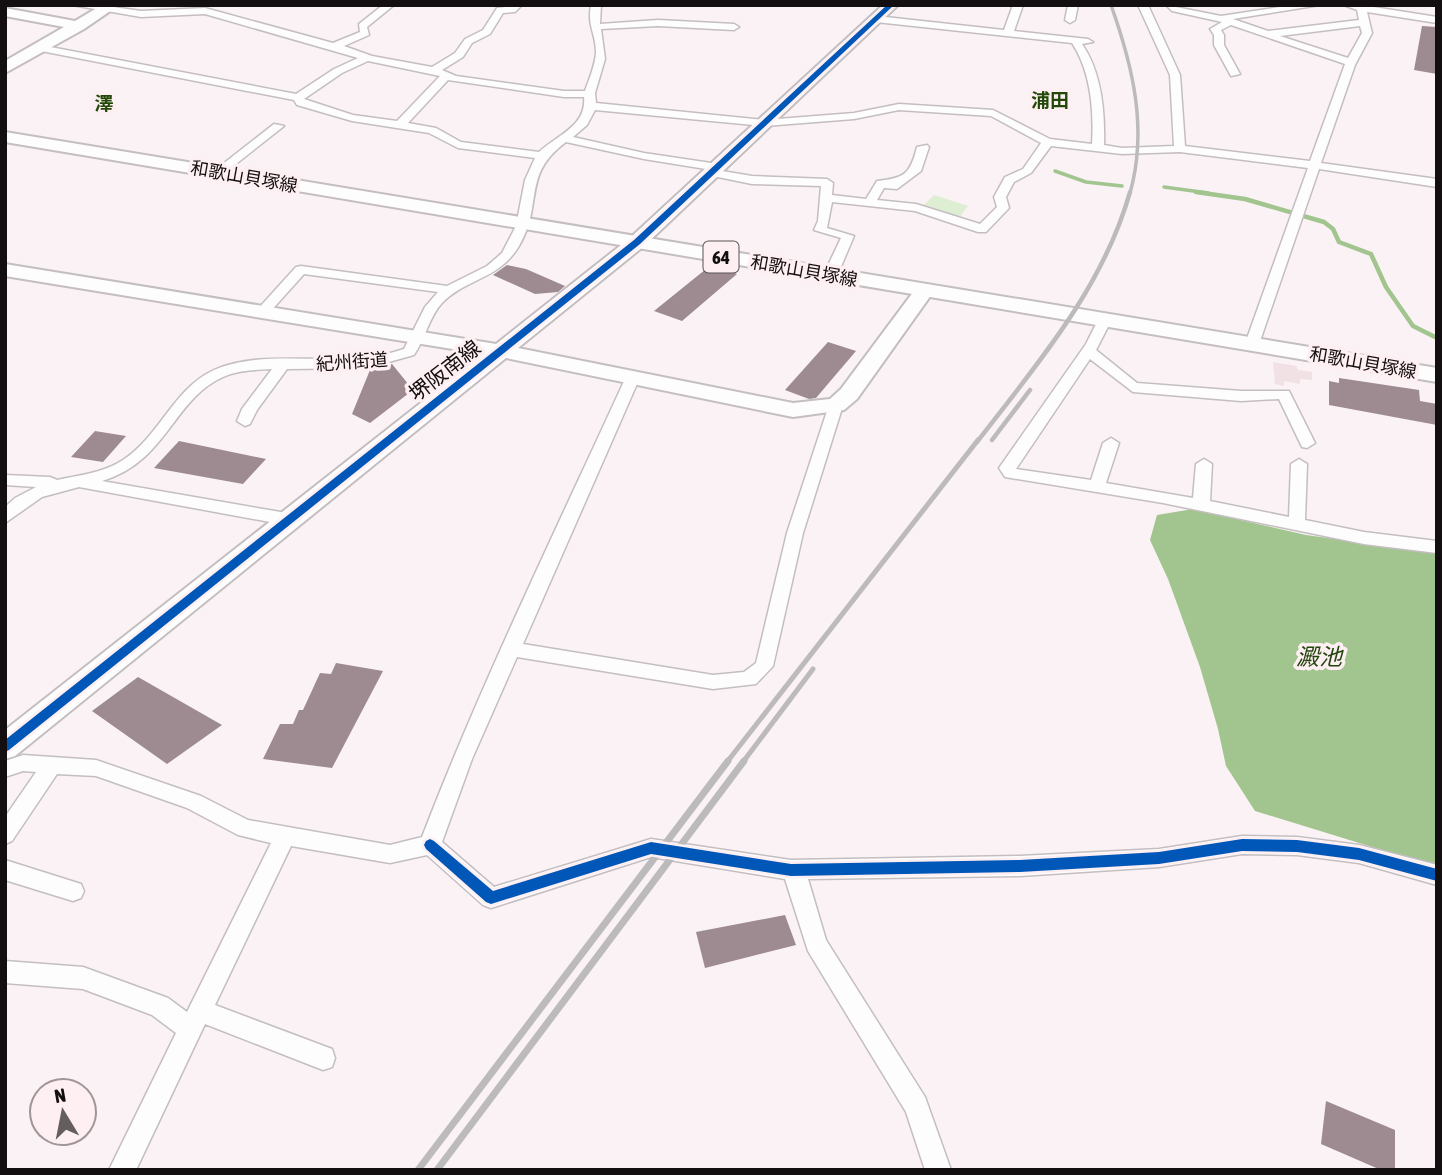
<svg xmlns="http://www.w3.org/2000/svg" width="1442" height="1175" font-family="'Asap Condensed','Noto Sans JP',sans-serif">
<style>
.built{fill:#f1e0e4}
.green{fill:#deeed3}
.water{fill:#a2c58f}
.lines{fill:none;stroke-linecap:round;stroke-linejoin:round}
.stream-far1{stroke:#a2c58f;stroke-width:3.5}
.stream{stroke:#a2c58f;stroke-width:4.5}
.building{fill:#9e8a91}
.street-casing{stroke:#c4bec0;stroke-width:3}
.secondary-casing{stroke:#c4bec0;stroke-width:4}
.primary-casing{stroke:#c4bec0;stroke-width:4}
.street{fill:#fefdfd;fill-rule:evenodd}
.secondary{fill:#fefdfd;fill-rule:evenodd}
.primary{fill:#fefdfd;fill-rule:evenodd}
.rail-far3{stroke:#bcbaba;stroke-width:3.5}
.rail-far2{stroke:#bcbaba;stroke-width:4.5}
.rail-far1{stroke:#bcbaba;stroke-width:5}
.rail{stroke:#bcbaba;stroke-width:7}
.cycleway-casing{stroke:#feeff2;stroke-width:5}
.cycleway{fill:#0057b8;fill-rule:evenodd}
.labels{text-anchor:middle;stroke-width:7;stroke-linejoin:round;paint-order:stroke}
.far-street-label{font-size:18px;fill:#130e0f;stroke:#feeff2}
.far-neighbourhood-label{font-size:19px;font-weight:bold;fill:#224808;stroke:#feeff2}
.shield{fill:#feeff2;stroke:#5a5253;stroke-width:2}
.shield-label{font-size:19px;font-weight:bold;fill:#130e0f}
.street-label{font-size:21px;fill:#130e0f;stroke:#feeff2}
.water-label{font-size:23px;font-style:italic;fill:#23460e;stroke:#feeff2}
</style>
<rect width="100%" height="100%" fill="#faf2f4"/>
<path class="built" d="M1273 362 1296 366 1298 370 1312 372V380L1300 379V384L1284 381V386L1275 384Z"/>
<path class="green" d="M934 195 968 206 959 218 922 207Z"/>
<path class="water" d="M1193 509 1306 535 1437 553V867L1255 811 1226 766 1218 729 1200 667 1168 579 1150 540 1157 515Z"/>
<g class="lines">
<path class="stream-far1" d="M1055 171 1086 182 1122 186
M1164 187 1208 193"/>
<path class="stream" d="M1196 192 1245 199 1324 222 1333 229 1339 242 1371 254 1386 287 1413 326 1437 338"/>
</g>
<path class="building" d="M1422 26 1437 27V74L1414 70Z
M507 265 526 269 565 286 558 292 535 294 493 275Z
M711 265 737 274 682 321 654 311Z
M828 342 856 351 816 398 809 399 785 390Z
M392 364 413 390 370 423 352 414 370 370Z
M1339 378 1419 390 1420 401 1437 404V425L1329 405V381L1339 383Z
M95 431 126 436 103 462 71 457Z
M179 441 266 459 243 484 154 468Z
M336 663 383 671 332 768 263 759 280 724H293L299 710H303L320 673 331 674Z
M138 677 222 725 167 764 92 711Z
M785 915 796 945 705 968 696 932Z
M1326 1101 1395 1130V1170H1381L1321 1144Z"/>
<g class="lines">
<g class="street-casing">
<path id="street" d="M72 5H99L141 11 205 8 333 43 360 32 359 24 383 5H394L367 27 369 35 344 46 372 56 432 67 455 53 465 39 483 30 497 8 522 5 515 12 503 13 490 34 472 43 463 57 442 70 456 76 564 91H585C589 79 595 66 596 53 596 33 587 27 591 5H601L600 24 658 20 734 24 739 27 734 30 658 26 601 29 605 59 595 93 596 103 765 120 854 113 899 104 993 110 1050 139 1092 144C1094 110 1091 72 1072 43L876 22 871 19 876 16 1004 30 1013 5H1023L1014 31 1088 39 1093 42 1082 44C1102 73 1105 112 1104 145L1122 148 1174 146 1170 75 1138 5H1148L1180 75 1185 146 1310 161 1345 64 1231 25 1221 30 1224 35V45L1240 74 1231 76 1214 45V35L1210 29 1222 22 1172 11 1166 5 1221 16 1293 5H1320L1233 19 1268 31 1359 20 1357 10 1344 5H1361L1437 17V23L1367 12 1372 33 1355 65 1321 163 1437 179V187L1319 169 1259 344 1252 348 1245 344 1308 168 1180 152 1122 154 1051 146 1031 173 1014 182 1006 197 1009 208 986 232H978L915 211 832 202 827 228 854 236 837 276 830 280 823 276 841 238 814 230 818 221 821 186 752 184 708 175 706 173 712 170 644 159 566 142C521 175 544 204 519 246 499 280 466 278 442 303 429 317 425 339 414 355L367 368 287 369 257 410 250 424 245 426 237 421 242 409 272 369C256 370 238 370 223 377 172 400 168 461 102 481L292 514 298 516 300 520 298 524 292 526 79 487 42 497 5 523V507L15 498 36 487 5 485V475L50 477 57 480C80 475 103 473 123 460 159 437 174 388 214 370 269 346 341 371 404 349L425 307 438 292 304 274 269 313H259L257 310 296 267 301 266 447 286 487 266 502 253 516 226 525 180 535 158 458 148 429 133 352 121 297 105 294 100 36 50 35 48 40 45 296 94 334 69 358 58 205 14 141 17ZM1360 26 1362 33 1348 58 1280 36ZM368 61 440 76 397 121 353 115 304 99 342 73ZM448 80 564 97H584C587 126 557 135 539 152L461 142 436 128 408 123ZM595 110 765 126 854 119 899 110 991 116 1041 143 1023 169 1005 177 994 197 997 207 980 224 916 204 877 200 884 188 897 189 921 171 929 147 927 145 917 147C910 175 904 178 877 181L866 199 832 195 833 183 827 179 752 176 716 170 724 167 718 164 644 153 573 137 587 125Z
M1068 5H1078L1075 20 1070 23 1065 20Z
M274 124 284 126 222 175H214V171Z
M1104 317 1111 321 1096 350 1137 383 1241 391H1289L1315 443 1307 448 1302 447 1279 399 1241 401 1133 392 1090 359 1016 469 1091 480 1103 443 1111 438 1119 443 1106 483 1193 498 1196 464 1204 459 1212 464 1210 501 1289 517 1291 464 1299 459 1307 464 1305 520 1364 532 1437 541V553L1364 544 1163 503 1005 477 999 468 1086 344 1099 318Z
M633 373 640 377 523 644 713 675 744 672 756 663 787 533 829 405 836 400 843 405 803 533 773 666 756 684 713 689 517 657 472 759 442 842 494 887 651 839 791 860 1020 856 1159 849 1242 836 1297 837 1359 845 1437 865V885L1359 863 1297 855 1242 854 1159 867 1020 876 808 879 826 940 925 1097 951 1170H925L906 1112 808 951 785 879 651 857 491 908 483 905 427 855 390 863 291 846 215 1005 332 1049 335 1058 332 1067 323 1070 205 1024 136 1170H109L176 1033 152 1015 83 989 5 983V961L83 967 168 998 187 1012 271 843 238 835 187 808 96 776 57 774 12 841 5 844V817L36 772 23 771 5 777V761L23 755 96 760 201 796 248 820 390 845 422 837C482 681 556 530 626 377Z
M5 860 81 884 84 891 81 898 73 901 5 880Z"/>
</g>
<g class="secondary-casing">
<path id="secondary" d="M102 5H119L84 29 5 73V61L64 27 5 16V8L75 21Z
M883 5H898L644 246 518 348 793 403 830 399 841 389 917 287H931L934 291 931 295 857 399 844 410 793 417 506 358 15 756 5 759V730L483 354 5 276V264L496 344 630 238Z"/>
</g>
<g class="primary-casing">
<path id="primary" d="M5 132 1437 368V382L5 142Z"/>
</g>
<use href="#street" class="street"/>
<use href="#secondary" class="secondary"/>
<use href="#primary" class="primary"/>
<path class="rail-far3" d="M1111 5C1133 67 1148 129 1130 193"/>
<path class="rail-far2" d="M992 440 1030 390
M977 442C1037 364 1103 288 1130 192"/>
<path class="rail-far1" d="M727 762 978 440
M743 762 813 669"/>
<path class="rail" d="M418 1170 728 761
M437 1170 744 761"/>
<g class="cycleway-casing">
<path id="cycleway" d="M887 5H894L640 244 9 750 5 752V740L634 240Z
M430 839 434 841 493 891 651 842 791 864 1020 860 1159 852 1242 839 1297 840 1359 848 1437 869V881L1359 860 1297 852 1242 851 1159 864 1020 872 791 876 651 854 491 904 486 902 426 849 424 845 426 841Z"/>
</g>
<use href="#cycleway" class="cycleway"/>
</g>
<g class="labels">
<g class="far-street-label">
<text transform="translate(244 177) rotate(10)" y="6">和歌山貝塚線</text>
<text transform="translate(804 271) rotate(10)" y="6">和歌山貝塚線</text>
<text transform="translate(352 362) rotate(-4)" y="6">紀州街道</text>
<text transform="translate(1363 363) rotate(10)" y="6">和歌山貝塚線</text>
</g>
<g class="far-neighbourhood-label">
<text x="1050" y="107">浦田</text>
<text x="104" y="110">澤</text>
</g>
<rect class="shield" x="703.5" y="241.5" width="35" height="31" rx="5"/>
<g class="shield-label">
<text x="721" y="264">64</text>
</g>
<g class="street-label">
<text transform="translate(445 371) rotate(-38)" y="7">堺阪南線</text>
</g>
<g class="water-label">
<text x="1319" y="665">澱池</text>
</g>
</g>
<rect width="1442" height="1175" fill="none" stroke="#130e0f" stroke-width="14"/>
<g transform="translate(63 1112) rotate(350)"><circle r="33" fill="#feeff2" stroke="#a09597" stroke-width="2"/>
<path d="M0-5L12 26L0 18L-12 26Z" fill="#645e5f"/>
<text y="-10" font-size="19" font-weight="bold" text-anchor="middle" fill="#130e0f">N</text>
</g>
</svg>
